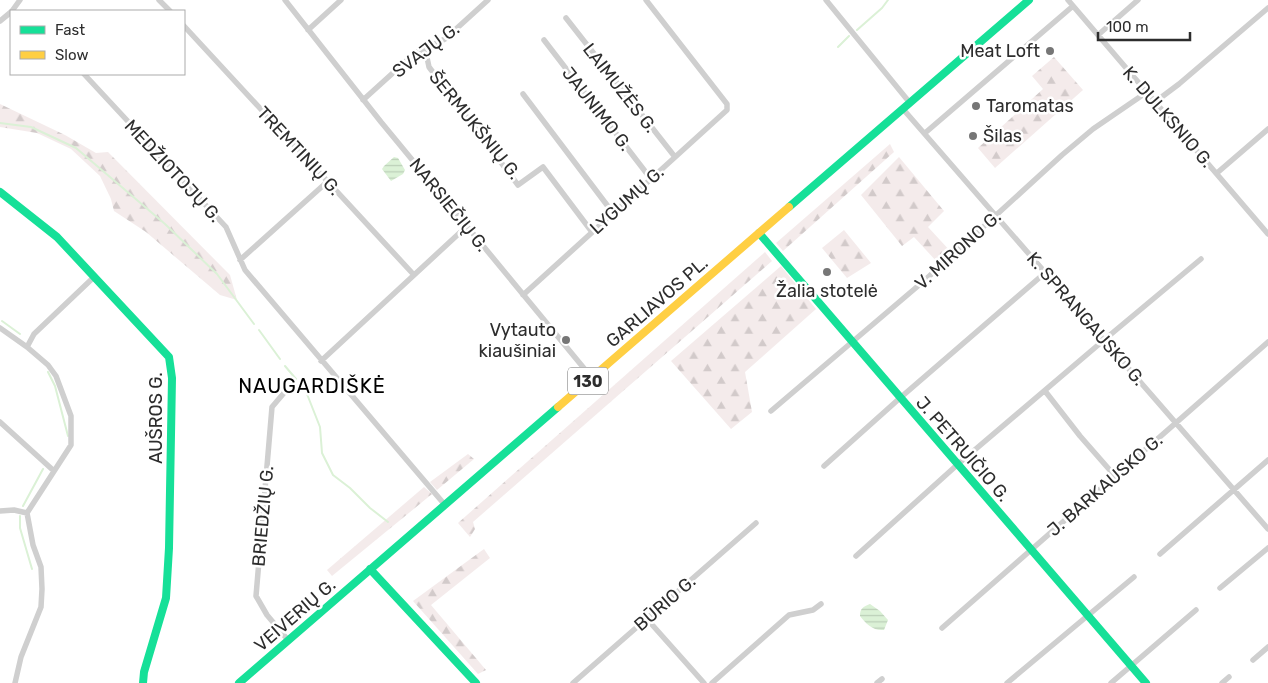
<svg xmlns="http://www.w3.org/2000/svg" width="1268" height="683" font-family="Rubik,sans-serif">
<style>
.forest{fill:url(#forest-firs)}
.water{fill:url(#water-rules)}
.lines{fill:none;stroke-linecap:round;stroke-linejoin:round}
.stream{stroke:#dbf1d6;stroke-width:2}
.street{stroke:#cfcfcf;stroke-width:5.5}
.fast{stroke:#16e098;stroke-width:8}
.slow{stroke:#ffcf43;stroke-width:8}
.poi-dot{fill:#767676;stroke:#fff;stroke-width:2}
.labels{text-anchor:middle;stroke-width:5;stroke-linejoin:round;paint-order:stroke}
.shield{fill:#fff;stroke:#6c6c6c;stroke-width:1}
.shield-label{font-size:16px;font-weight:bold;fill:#2d2d2d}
.street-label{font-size:18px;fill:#2d2d2d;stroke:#fff}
.poi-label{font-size:18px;fill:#2d2d2d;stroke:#fff;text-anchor:end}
.quarter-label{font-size:20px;letter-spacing:1px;fill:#000;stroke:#fff}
</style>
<defs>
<pattern id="forest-firs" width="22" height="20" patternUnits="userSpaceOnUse" patternTransform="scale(1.25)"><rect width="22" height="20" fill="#f4ebeb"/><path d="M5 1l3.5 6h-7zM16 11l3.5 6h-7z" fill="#d2caca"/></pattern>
<pattern id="water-rules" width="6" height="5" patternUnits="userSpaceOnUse" patternTransform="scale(1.25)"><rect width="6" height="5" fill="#dbf1d6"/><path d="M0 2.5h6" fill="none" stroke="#bccfb8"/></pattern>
</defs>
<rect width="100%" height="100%" fill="#fff"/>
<path class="forest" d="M1054 57 1083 90 995 168 978 148 1043 89 1032 76Z
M0 104 65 135 96 153 108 152 230 275 237 300 220 295 146 232 114 211 111 199 100 176 71 149 37 133 0 127Z
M890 144 894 152 783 251 776 243Z
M899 157 944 211 928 227 952 253 938 263 914 237 902 246 861 195Z
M844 230 871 263 847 278 822 248Z
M765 252 772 261 473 522 475 529 470 537 458 523Z
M781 266 816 309 745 372 752 412 731 429 671 361Z
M468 454 474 459 437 490 430 482Z
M424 487 432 494 332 576 327 570Z
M484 549 490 558 431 605 486 670 478 674 413 601Z"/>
<path class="water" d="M394 157 398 158 405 170 403 174 391 181 382 169 384 166Z
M870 604 880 611 888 620 884 630C873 631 866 624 860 616 860 608 863 607 870 604Z"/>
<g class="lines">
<path class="stream" d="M857 30 882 8 888 0
M838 47 849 36
M0 123 31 127 76 148 165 224 217 274 254 324
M2 321 20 334
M259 330 280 359
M285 366 296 379
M48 372 55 386 68 436
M300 383 305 389 320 427 322 453 333 475 350 488 370 508 388 522
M23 506 43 469
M20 516V528L32 569"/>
<path class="street" d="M159 0 170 11
M285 0 381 122 592 378
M826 0 910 103
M1068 0 1268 234
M12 11 20 0
M566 18 675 157
M0 21 11 12
M184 26 414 275
M308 30 341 0
M1098 35 1138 0
M544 40 651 179
M425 48 429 67 518 185 543 167 592 232
M84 74 226 227 245 270 445 505
M523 94 613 213
M363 100 415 53 445 39 488 0
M1155 102 1179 84 1268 8
M903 109 1268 529
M925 133 1073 6
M1217 173 1268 129
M240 260 327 182
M523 295 727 110V104L646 0
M0 328 27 347 48 365 56 376 71 416V445L27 513 33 545 41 567 42 589 41 607 21 657 15 683
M27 347 34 334 94 277
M321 361 466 227
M1045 391 1080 436 1115 476
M771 411 925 280 1062 155 1093 129 1147 92
M0 422 54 471
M824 466 900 398 1046 272
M0 511 14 510 27 513
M1160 554 1268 460
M856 556 957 465 1104 340 1201 259
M1220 588 1268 548
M647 619 704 683
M942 628 1268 342
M288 640 267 615 256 596 272 407 289 387
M1253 660 1268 647
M573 683 756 523
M712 683 789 615 813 610 821 604
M877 683 882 679
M1007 683 1134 577
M1111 683 1196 610
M1222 683 1229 677"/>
<path class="fast" d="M0 192 57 237 169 357 172 378 169 548 166 598 144 672 143 683
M789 207 1029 0
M759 233 1146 683
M370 569 476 683
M239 683 558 407"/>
<path class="slow" d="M558 407 789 207"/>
</g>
<g class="poi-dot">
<circle cx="1050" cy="51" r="5"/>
<circle cx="976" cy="106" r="5"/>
<circle cx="973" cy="136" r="5"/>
<circle cx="827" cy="272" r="5"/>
<circle cx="566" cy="340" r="5"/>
</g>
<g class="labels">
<rect class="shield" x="568" y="367.5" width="40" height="27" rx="4"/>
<g class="shield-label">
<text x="588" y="387">130</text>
</g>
<g class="street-label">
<text transform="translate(426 50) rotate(-37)" y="6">SVAJŲ G.</text>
<text transform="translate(620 88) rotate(52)" y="6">LAIMUŽĖS G.</text>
<text transform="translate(597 109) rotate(52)" y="6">JAUNIMO G.</text>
<text transform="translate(1168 117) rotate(49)" y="6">K. DULKSNIO G.</text>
<text transform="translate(475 125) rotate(51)" y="6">ŠERMUKŠNIŲ G.</text>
<text transform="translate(299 151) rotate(47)" y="6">TREMTINIŲ G.</text>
<text transform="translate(173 171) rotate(47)" y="6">MEDŽIOTOJŲ G.</text>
<text transform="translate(627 200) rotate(-42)" y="6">LYGUMŲ G.</text>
<text transform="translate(449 205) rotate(51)" y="6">NARSIEČIŲ G.</text>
<text transform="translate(958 250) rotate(-42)" y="6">V. MIRONO G.</text>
<text transform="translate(657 302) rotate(-41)" y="6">GARLIAVOS PL.</text>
<text transform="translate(1086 319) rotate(49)" y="6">K. SPRANGAUSKO G.</text>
<text transform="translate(156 418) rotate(-90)" y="6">AUŠROS G.</text>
<text transform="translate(963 449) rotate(49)" y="6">J. PETRUIČIO G.</text>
<text transform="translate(1105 485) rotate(-41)" y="6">J. BARKAUSKO G.</text>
<text transform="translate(263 516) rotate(-85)" y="6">BRIEDŽIŲ G.</text>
<text transform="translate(665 603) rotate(-41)" y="6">BŪRIO G.</text>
<text transform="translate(295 615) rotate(-41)" y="6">VEIVERIŲ G.</text>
</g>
<g class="poi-label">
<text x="1040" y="57">Meat Loft</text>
<text x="986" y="112" text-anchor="start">Taromatas</text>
<text x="983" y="142" text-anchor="start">Šilas</text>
<text x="827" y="297" text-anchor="middle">Žalia stotelė</text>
<text x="556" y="336">Vytauto<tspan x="556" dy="21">kiaušiniai</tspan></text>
</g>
<g class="quarter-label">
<text x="312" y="393">NAUGARDIŠKĖ</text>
</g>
</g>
<rect x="10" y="10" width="175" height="65" fill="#ffffff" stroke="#ababab"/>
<rect x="20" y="26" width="25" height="8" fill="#16e098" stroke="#ababab"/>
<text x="55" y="35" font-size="15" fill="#2d2d2d">Fast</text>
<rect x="20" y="51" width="25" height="8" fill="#ffcf43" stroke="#ababab"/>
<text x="55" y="60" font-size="15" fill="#2d2d2d">Slow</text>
<path d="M1098 32v8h92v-8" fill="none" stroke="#2d2d2d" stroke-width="2.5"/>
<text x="1106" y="32" font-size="15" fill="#2d2d2d" stroke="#ffffff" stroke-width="4" paint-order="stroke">100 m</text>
</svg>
